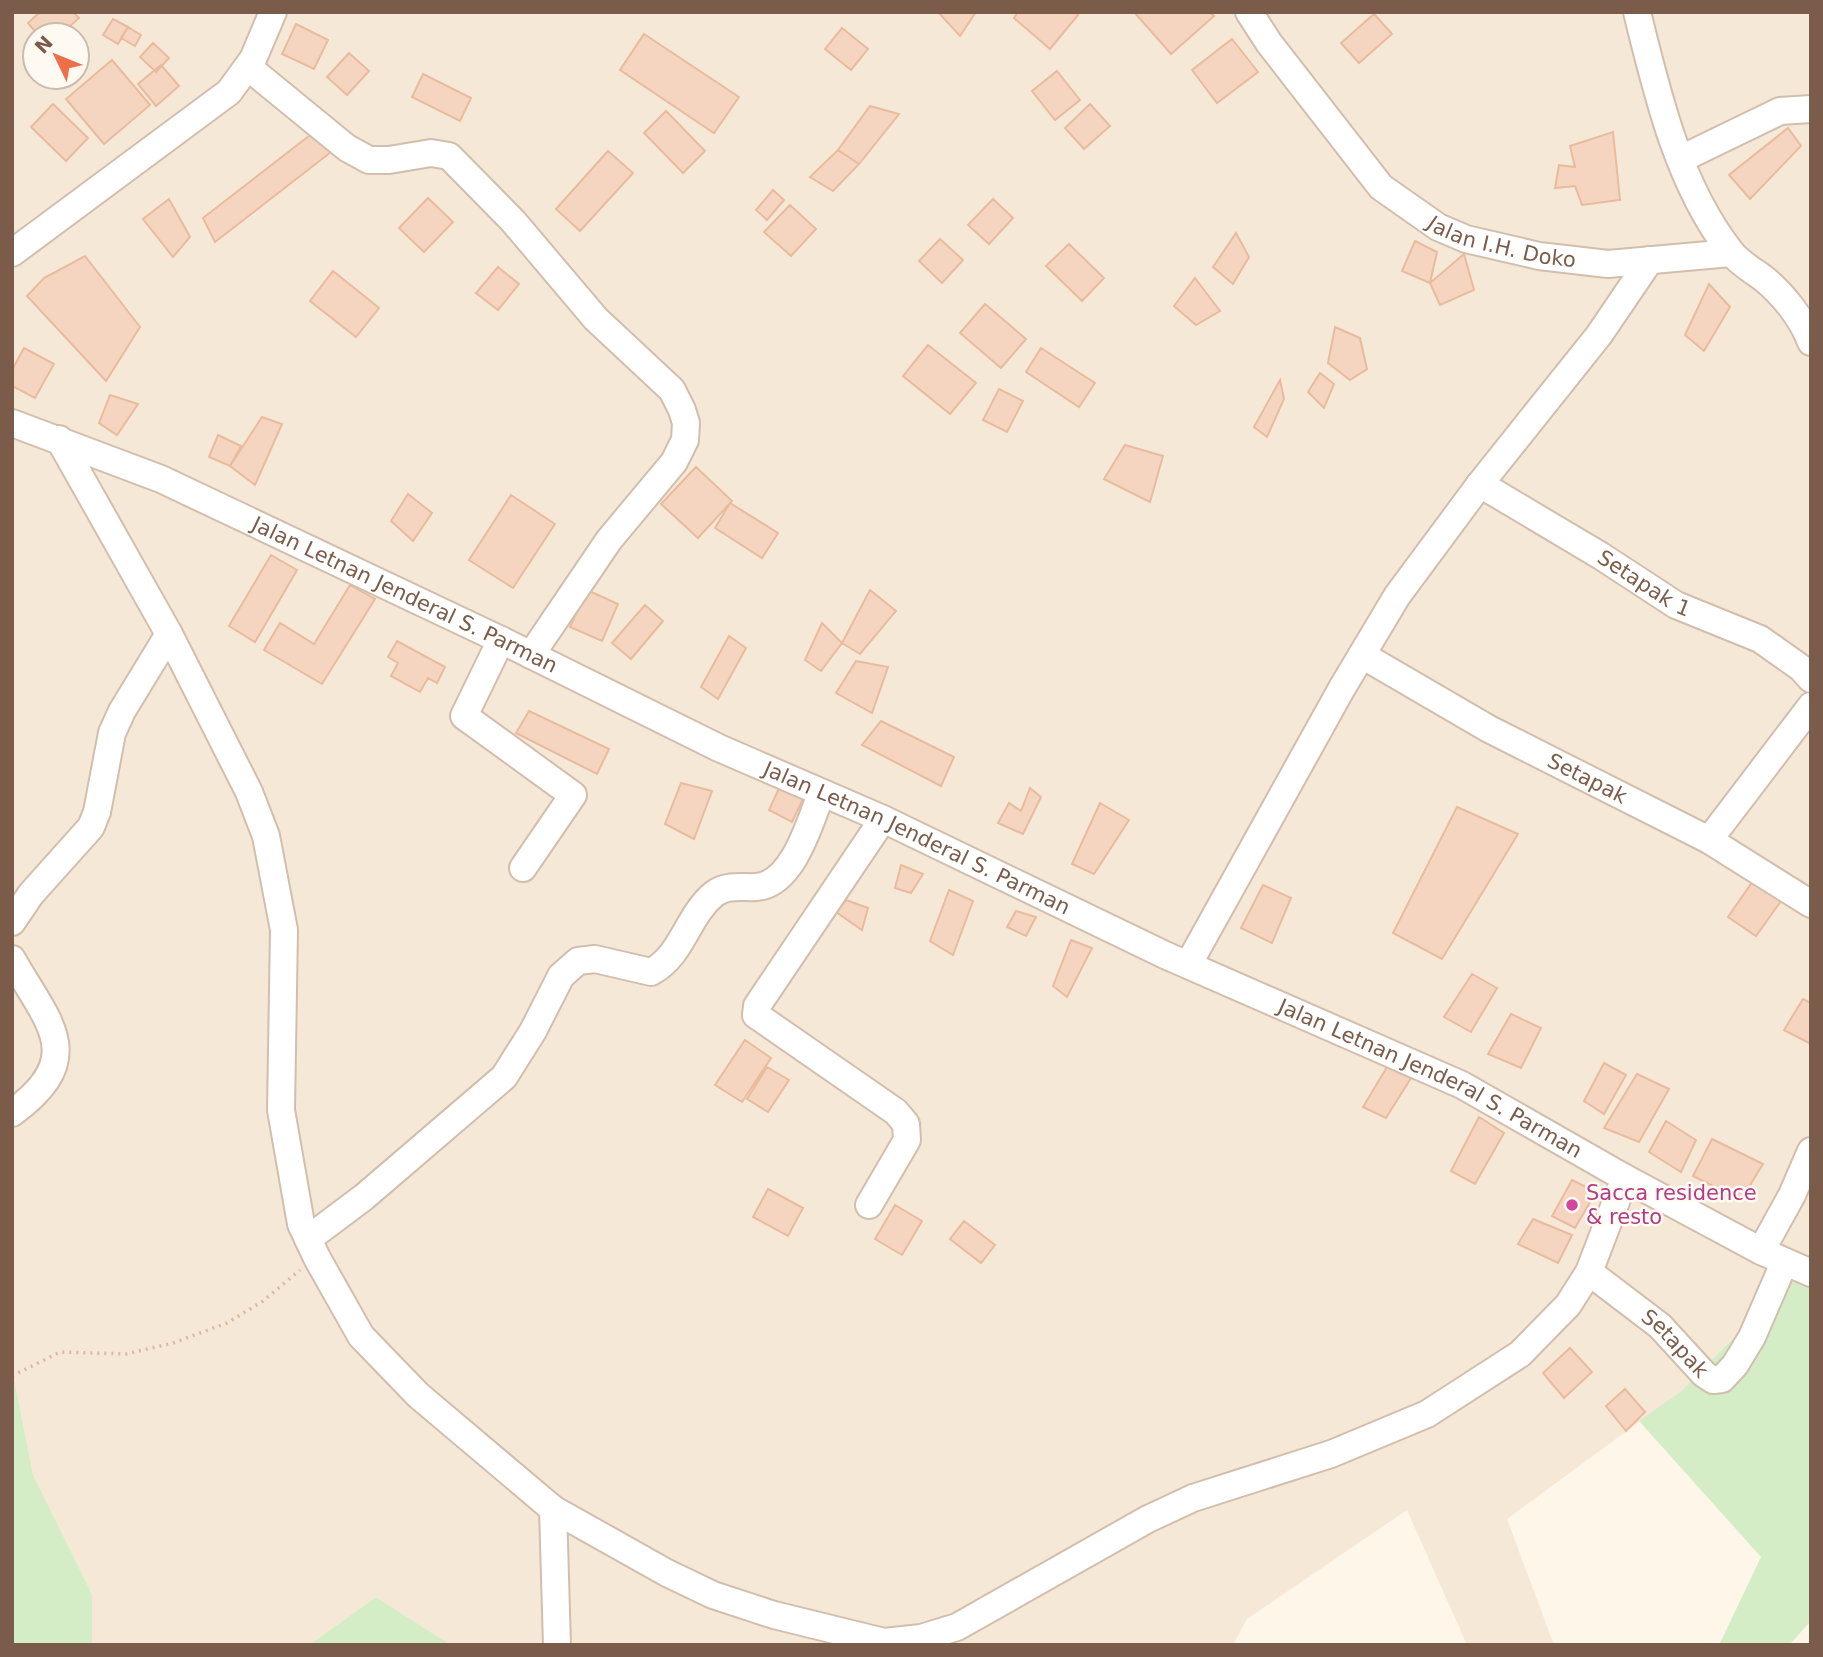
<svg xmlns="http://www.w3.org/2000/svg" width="1823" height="1657" font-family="'DejaVu Sans',sans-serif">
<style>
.residential{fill:#f6e8d7;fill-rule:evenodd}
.green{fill:#d5edc6}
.building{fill:#f5d5bf;stroke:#e9bb9e;stroke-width:2}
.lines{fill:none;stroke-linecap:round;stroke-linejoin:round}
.minor-casing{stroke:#d2bead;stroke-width:30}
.path{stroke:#dbb8a1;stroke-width:3.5;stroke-dasharray:2 5;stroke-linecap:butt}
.minor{stroke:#fff;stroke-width:26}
.hotel-dot{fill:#d1479c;stroke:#fffaf1;stroke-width:2.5}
.labels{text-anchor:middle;stroke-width:5;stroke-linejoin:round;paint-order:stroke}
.street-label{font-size:21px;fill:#7b5c4a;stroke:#fffaf1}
.hotel-label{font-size:21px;fill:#b23c85;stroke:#fffaf1;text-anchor:start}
</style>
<rect width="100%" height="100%" fill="#fef6e9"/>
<path class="residential" d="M12 12H1811V1270L1803 1266 1680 1392 1507 1519 1554 1645H1467L1407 1510 1247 1619 1233 1645H451L376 1597 309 1645H92V1594L33 1475 12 1368ZM35 35H77V77H35Z"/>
<path class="green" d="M1804 1266 1811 1270V1621L1789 1645H1719L1761 1557 1639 1421 1680 1392Z
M12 1368 33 1475 92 1594V1645H12Z
M376 1597 451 1645H309Z"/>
<path class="building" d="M40 12H73L79 18 60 35H38L28 23Z
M938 12H976L960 36Z
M1018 12H1075L1078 15 1050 49 1014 18Z
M1134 12H1210L1214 16 1171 54Z
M1374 14 1392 34 1359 63 1341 43Z
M113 19 128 27 118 44 103 35Z
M296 24 328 40 314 69 282 54Z
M128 27 141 35 135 46 121 38Z
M842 28 868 49 851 70 825 49Z
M644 34 739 97 714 133 620 70Z
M1232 39 1258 72 1217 103 1192 70Z
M153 43 169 58 156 72 140 57Z
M349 53 369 71 347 95 327 77Z
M112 60 150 105 104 144 66 99Z
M161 65 179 86 156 106 138 84Z
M1057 71 1080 100 1055 120 1032 91Z
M423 74 471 98 460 121 412 97Z
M53 104 88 138 66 161 31 127Z
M1090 104 1110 126 1084 149 1065 128Z
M870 106 899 114 859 164 838 150Z
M666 111 705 151 683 173 644 133Z
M1788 128 1801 146 1750 199 1729 175Z
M318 129 331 152 215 242 203 218Z
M1613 132 1620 200 1582 205 1575 186 1555 188 1559 165 1575 167 1570 146Z
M838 150 859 164 833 191 810 177Z
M608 151 633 173 580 231 556 209Z
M773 190 784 200 767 220 756 210Z
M428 198 453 222 424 252 399 228Z
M169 199 190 237 173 257 143 219Z
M993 199 1013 218 989 244 968 225Z
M790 205 816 229 791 256 764 232Z
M1236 233 1249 257 1233 284 1213 267Z
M940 239 963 260 942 283 919 261Z
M1415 241 1437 252 1430 283 1402 271Z
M1069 244 1104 278 1082 301 1046 266Z
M1464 254 1474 290 1440 305 1430 283Z
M85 256 140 327 106 381 27 296 44 278Z
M498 267 519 284 498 310 476 293Z
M333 271 379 308 356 337 310 301Z
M1195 278 1220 311 1196 325 1174 306Z
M1709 284 1730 307 1704 351 1685 335Z
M985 304 1026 339 1001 368 960 333Z
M1335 327 1360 338 1367 369 1350 380 1328 363Z
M928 345 976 383 950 414 903 376Z
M24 348 54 364 35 398 12 386V370Z
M1041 348 1095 383 1079 407 1026 372Z
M1320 373 1334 384 1324 408 1308 392Z
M1280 380 1284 399 1267 437 1254 427Z
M999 389 1023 401 1007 432 983 420Z
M110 395 138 404 117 435 99 423Z
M262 417 282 424 255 485 230 466Z
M218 435 241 446 230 466 209 457Z
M1125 445 1163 456 1150 502 1104 479Z
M696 467 732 501 698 538 661 504Z
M408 494 432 513 413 541 391 521Z
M511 495 555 524 513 588 469 560Z
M730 503 778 533 762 558 715 528Z
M271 555 297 570 255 642 229 626Z
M350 585 375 599 322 684 264 650 280 623 314 644Z
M587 590 618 604 602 641 570 627Z
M870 590 896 611 860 654 842 643Z
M645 605 663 621 631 659 612 643Z
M822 623 842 643 821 671 805 660Z
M729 636 746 648 718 699 701 687Z
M397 641 445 667 437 683 428 678 420 692 391 676 398 663 388 657Z
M856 661 888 667 872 713 836 693Z
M529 711 609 749 597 774 516 733Z
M881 721 954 757 941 786 862 745Z
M681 783 712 791 694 839 665 824Z
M781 784 803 799 792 822 769 810Z
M1030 788 1041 797 1023 834 998 823 1009 803 1021 811Z
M1100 803 1129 820 1094 874 1072 864Z
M1457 807 1518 834 1442 959 1393 933Z
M901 865 923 874 911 893 895 888Z
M1753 881 1781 901 1756 936 1728 917Z
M1263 885 1291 898 1272 943 1241 928Z
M949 890 973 901 953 955 930 941Z
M846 900 868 908 862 930 836 912Z
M1016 911 1036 917 1026 936 1007 927Z
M1071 940 1092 948 1067 997 1053 986Z
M1472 974 1497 988 1471 1032 1444 1017Z
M1803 999 1811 1003V1044L1784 1030Z
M1511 1014 1541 1028 1521 1068 1488 1054Z
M745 1040 771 1058 742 1102 715 1085Z
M1604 1063 1626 1075 1604 1114 1584 1101Z
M767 1067 789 1080 768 1112 747 1099Z
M1387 1067 1411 1078 1386 1118 1363 1107Z
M1637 1074 1669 1089 1639 1142 1604 1128Z
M1479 1117 1504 1133 1475 1184 1451 1171Z
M1666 1121 1696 1140 1681 1172 1649 1152Z
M1712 1139 1763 1164 1741 1200 1693 1176Z
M1572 1180 1596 1192 1575 1228 1552 1216Z
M768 1189 803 1208 788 1236 753 1217Z
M895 1205 922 1221 902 1255 875 1239Z
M1533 1219 1572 1235 1558 1263 1518 1244Z
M964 1221 995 1245 981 1263 950 1239Z
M1570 1348 1592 1372 1564 1398 1543 1373Z
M1625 1389 1645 1412 1626 1431 1606 1406Z"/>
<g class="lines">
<g class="minor-casing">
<g id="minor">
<path id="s1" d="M1249 12 1269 43 1381 187 1438 227 1466 239 1539 256 1608 264 1731 253"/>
<path d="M1637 12C1657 93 1678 184 1730 251 1738 262 1752 270 1763 278 1783 294 1802 318 1811 342"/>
<path d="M248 67 347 148 369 160H389L431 153 449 156 513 221 596 319 672 390 682 410 686 423 685 440 674 462 609 540 531 655"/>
<path d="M1681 159 1780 111 1811 109"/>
<path d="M12 253 229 92 253 59 273 12"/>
<path id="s2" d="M12 423 161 479 501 640 719 748 883 819 1165 955 1462 1085 1625 1178 1761 1251 1811 1273"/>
<path d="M59 439 169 634 249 792 266 836 284 930 281 1110 301 1224 317 1258 361 1336 418 1395 553 1509 667 1573 713 1595 774 1615 884 1642 921 1638 957 1627 1148 1519 1193 1498 1331 1454 1427 1414 1520 1354 1568 1305 1589 1272 1625 1178"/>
<path id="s3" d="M1480 484 1601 556 1676 605 1760 639 1801 668 1811 679"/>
<path d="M501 640 464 716 573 795 523 868"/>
<path id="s4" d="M1362 655 1489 729 1709 840 1811 904"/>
<path d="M1709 840 1811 706"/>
<path d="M12 922 31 894 91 827 97 812 112 733 122 711 169 634"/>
<path d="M12 959C48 1023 89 1057 12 1113"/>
<path d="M1188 965 1342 688 1397 596 1480 484 1599 335 1650 260"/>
<path d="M869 1205 907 1140 906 1124 896 1112 756 1015 757 1006 883 819"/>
<path d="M308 1239 364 1197 504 1077 533 1031 561 976 578 961 595 959 651 972C683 955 687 916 714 894 727 884 742 888 756 887 793 885 810 822 821 794"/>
<path d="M1761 1251 1792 1195 1811 1151"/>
<path id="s5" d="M1589 1272 1660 1326 1704 1374 1713 1380 1722 1379 1735 1365 1752 1337 1784 1263"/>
<path d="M553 1509 557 1645"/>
</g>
</g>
<path class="path" d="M12 1376 60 1352 126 1354 173 1343 227 1323 263 1301 300 1270"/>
<use href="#minor" class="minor"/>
</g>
<circle class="hotel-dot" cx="1572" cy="1205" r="7"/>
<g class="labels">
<g class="street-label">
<text dy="7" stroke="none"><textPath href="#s1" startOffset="355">Jalan I.H. Doko</textPath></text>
<text dy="7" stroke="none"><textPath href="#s3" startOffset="192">Setapak 1</textPath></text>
<text dy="7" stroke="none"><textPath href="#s2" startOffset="429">Jalan Letnan Jenderal S. Parman</textPath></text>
<text dy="7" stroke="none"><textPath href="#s4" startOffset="257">Setapak</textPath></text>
<text dy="7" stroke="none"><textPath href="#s2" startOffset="996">Jalan Letnan Jenderal S. Parman</textPath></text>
<text dy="7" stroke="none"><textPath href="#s2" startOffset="1563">Jalan Letnan Jenderal S. Parman</textPath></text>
<text dy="7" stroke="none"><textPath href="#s5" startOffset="112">Setapak</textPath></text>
</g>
<g class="hotel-label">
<text x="1586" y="1200">Sacca residence<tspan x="1586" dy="24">&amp; resto</tspan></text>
</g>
</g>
<rect width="1823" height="1657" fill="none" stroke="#7b5c4a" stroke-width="28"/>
<g transform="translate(56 56) rotate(313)"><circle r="33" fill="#fffaf1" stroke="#cabbae" stroke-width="2"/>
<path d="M0-5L12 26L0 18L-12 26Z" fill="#ed6e48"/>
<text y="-10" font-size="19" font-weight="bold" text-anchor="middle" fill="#7b5c4a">N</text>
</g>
</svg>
